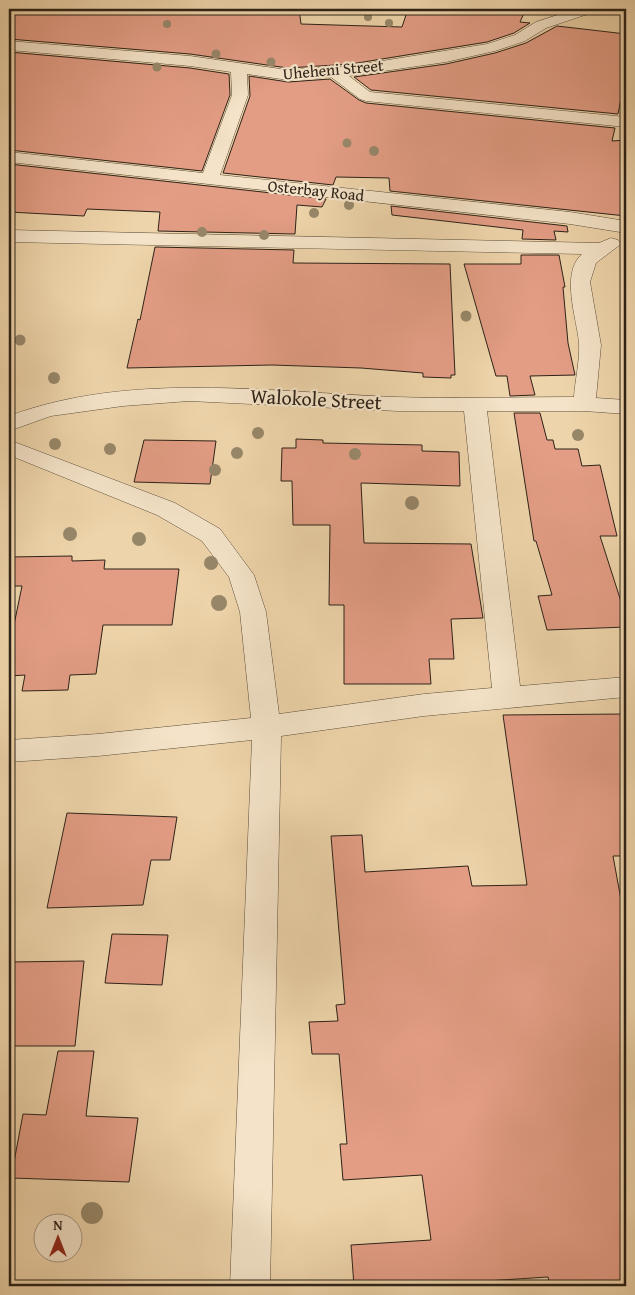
<svg xmlns="http://www.w3.org/2000/svg" width="635" height="1295" font-family="'Gentium Book Plus',serif">
<style>
.building{fill:#e39d85;stroke:#2c2218}
.lines{fill:none;stroke-linecap:round;stroke-linejoin:round}
.minor-casing{stroke:#5c4e3c;stroke-width:1}
.minor{fill:#f4e3c8;fill-rule:evenodd}
.tree{fill:#978769}
.labels{text-anchor:middle;stroke-width:4.5;stroke-linejoin:round;paint-order:stroke}
.far-street-label{font-size:16px;fill:#2c2218;stroke:#f4e3c8}
.street-label{font-size:20px;fill:#2c2218;stroke:#f4e3c8}
</style>
<rect width="100%" height="100%" fill="#eed4aa"/>
<filter id="stains"><feTurbulence type="fractalNoise" baseFrequency=".004" numOctaves="4"/><feColorMatrix values="0 0 0 0 .2 0 0 0 0 .09 0 0 0 0 .02 0 0 0 .5 -.17"/></filter>
<radialGradient id="worn" r=".72"><stop offset=".6" stop-color="#630" stop-opacity="0"/><stop offset="1" stop-color="#630" stop-opacity=".3"/></radialGradient>
<path class="building" d="M9 9H299L301 24 402 27 407 12 415 13V9H487L524 13 520 22 530 23 514 33 487 42 351 64 288 68 190 54 9 39Z
M557 26 626 34V73L618 114 371 90 354 77 446 64 495 53 526 43Z
M9 52 190 68 229 74 230 95 202 171 9 150Z
M249 76 288 82 330 79 359 100 366 103 615 128 612 141 626 140V216L390 191 389 178 336 177 333 185 223 173 250 96Z
M9 164 326 199 322 207 297 205 295 234 158 231 160 212 87 209 84 216 9 212Z
M391 206 567 226 568 232 554 231 556 240 522 239 523 230 392 215Z
M155 247 294 250 293 263 450 264 455 375H451V378L423 377V373L361 368 272 365 127 368 138 319 140 320Z
M521 255H559L565 287H563L568 343 575 375 530 376 535 395 510 396 507 376H496L464 264H521Z
M514 413H540L547 440H553L555 449H578L582 466 600 465 617 536H600L626 617V627L547 630 538 596 552 595 536 541H534Z
M296 439 323 440V443L422 445V451L459 452 460 486 361 483 364 543 471 544 483 618 451 619 454 659H429L431 684H344V605H329L330 525H293L292 481H281L282 448H296Z
M144 440 216 441 210 484 134 482Z
M72 556V561L105 560 104 569H179L172 625H103L96 674 70 675 68 690 22 691 25 675 9 676V649L22 586H9V557Z
M626 714V856H613L626 927V1286H550L548 1277 409 1286H354L351 1245 431 1240 422 1175 343 1180 340 1144H347L339 1054H312L309 1022 338 1021 336 1005 345 1004 331 836 362 835 365 872 468 866 472 886 527 885 503 715Z
M67 813 177 817 170 860H151L143 905 47 908Z
M112 934 168 935 162 985 105 983Z
M84 961 75 1046H9V962Z
M58 1051H94L86 1116 138 1118 129 1182 11 1178 23 1114 46 1115Z"/>
<g class="lines">
<g class="minor-casing">
<path id="minor" d="M576 9H596L594 12 546 28 525 41 495 51 446 62 349 76 370 92 626 117V127L366 101 360 99 331 77 288 80 247 74 248 95 220 175 570 212 626 221V233L570 224 9 162V152L203 173 232 95 231 72 190 66 9 50V41L190 56 288 70 351 66 487 44 515 35 536 22Z
M9 230 599 243 611 238 618 240 621 244 596 263 590 282 601 345 596 398 626 400V414L584 411H487L520 686 626 677V697L424 716 281 736 270 1286H230L252 740 98 756 9 762V740L98 734 251 718 240 612 229 577 202 541 157 515 9 455V440L175 503 220 529 254 575 266 612 279 714 424 694 492 688 464 411H398L189 401 123 406 51 416 9 431V416C131 371 268 392 395 397 455 399 514 397 574 397 575 380 580 361 579 343 577 319 560 273 582 254L9 242Z"/>
</g>
<use href="#minor" class="minor"/>
</g>
<g class="tree">
<circle cx="368" cy="17" r="4"/>
<circle cx="389" cy="23" r="4"/>
<circle cx="167" cy="24" r="4"/>
<circle cx="216" cy="54" r="4.5"/>
<circle cx="271" cy="62" r="4.5"/>
<circle cx="157" cy="67" r="4.5"/>
<circle cx="347" cy="143" r="4.5"/>
<circle cx="374" cy="151" r="5"/>
<circle cx="349" cy="205" r="5"/>
<circle cx="314" cy="213" r="5"/>
<circle cx="202" cy="232" r="5"/>
<circle cx="264" cy="235" r="5"/>
<circle cx="466" cy="316" r="5.5"/>
<circle cx="20" cy="340" r="5.5"/>
<circle cx="54" cy="378" r="6"/>
<circle cx="258" cy="433" r="6"/>
<circle cx="578" cy="435" r="6"/>
<circle cx="55" cy="444" r="6"/>
<circle cx="110" cy="449" r="6"/>
<circle cx="237" cy="453" r="6"/>
<circle cx="355" cy="454" r="6"/>
<circle cx="215" cy="470" r="6"/>
<circle cx="412" cy="503" r="7"/>
<circle cx="70" cy="534" r="7"/>
<circle cx="139" cy="539" r="7"/>
<circle cx="211" cy="563" r="7"/>
<circle cx="219" cy="603" r="8"/>
<circle cx="92" cy="1213" r="11"/>
</g>
<g class="labels">
<g class="far-street-label">
<text transform="translate(333 69) rotate(-5)" y="6">Uheheni Street</text>
<text transform="translate(316 190) rotate(6)" y="6">Osterbay Road</text>
</g>
<g class="street-label">
<text transform="translate(316 399) rotate(3)" y="7">Walokole Street</text>
</g>
</g>
<rect width="635" height="1295" fill="none" stroke="#eed4aa" stroke-width="30"/>
<rect x="10" y="10" width="615" height="1275" fill="none" stroke="#2c2218" stroke-width="2.5"/>
<rect x="15" y="15" width="605" height="1265" fill="none" stroke="#2c2218"/>
<g transform="translate(58 1238)"><circle r="24" fill="#f4e3c8" stroke="#a49682"/>
<path d="M0-4L9 19L0 12L-9 19Z" fill="#8f2418"/>
<text y="-8" font-size="14" font-weight="bold" text-anchor="middle" fill="#2c2218">N</text>
</g>
<rect width="100%" height="100%" filter="url(#stains)"/>
<rect width="100%" height="100%" fill="url(#worn)"/>
</svg>
